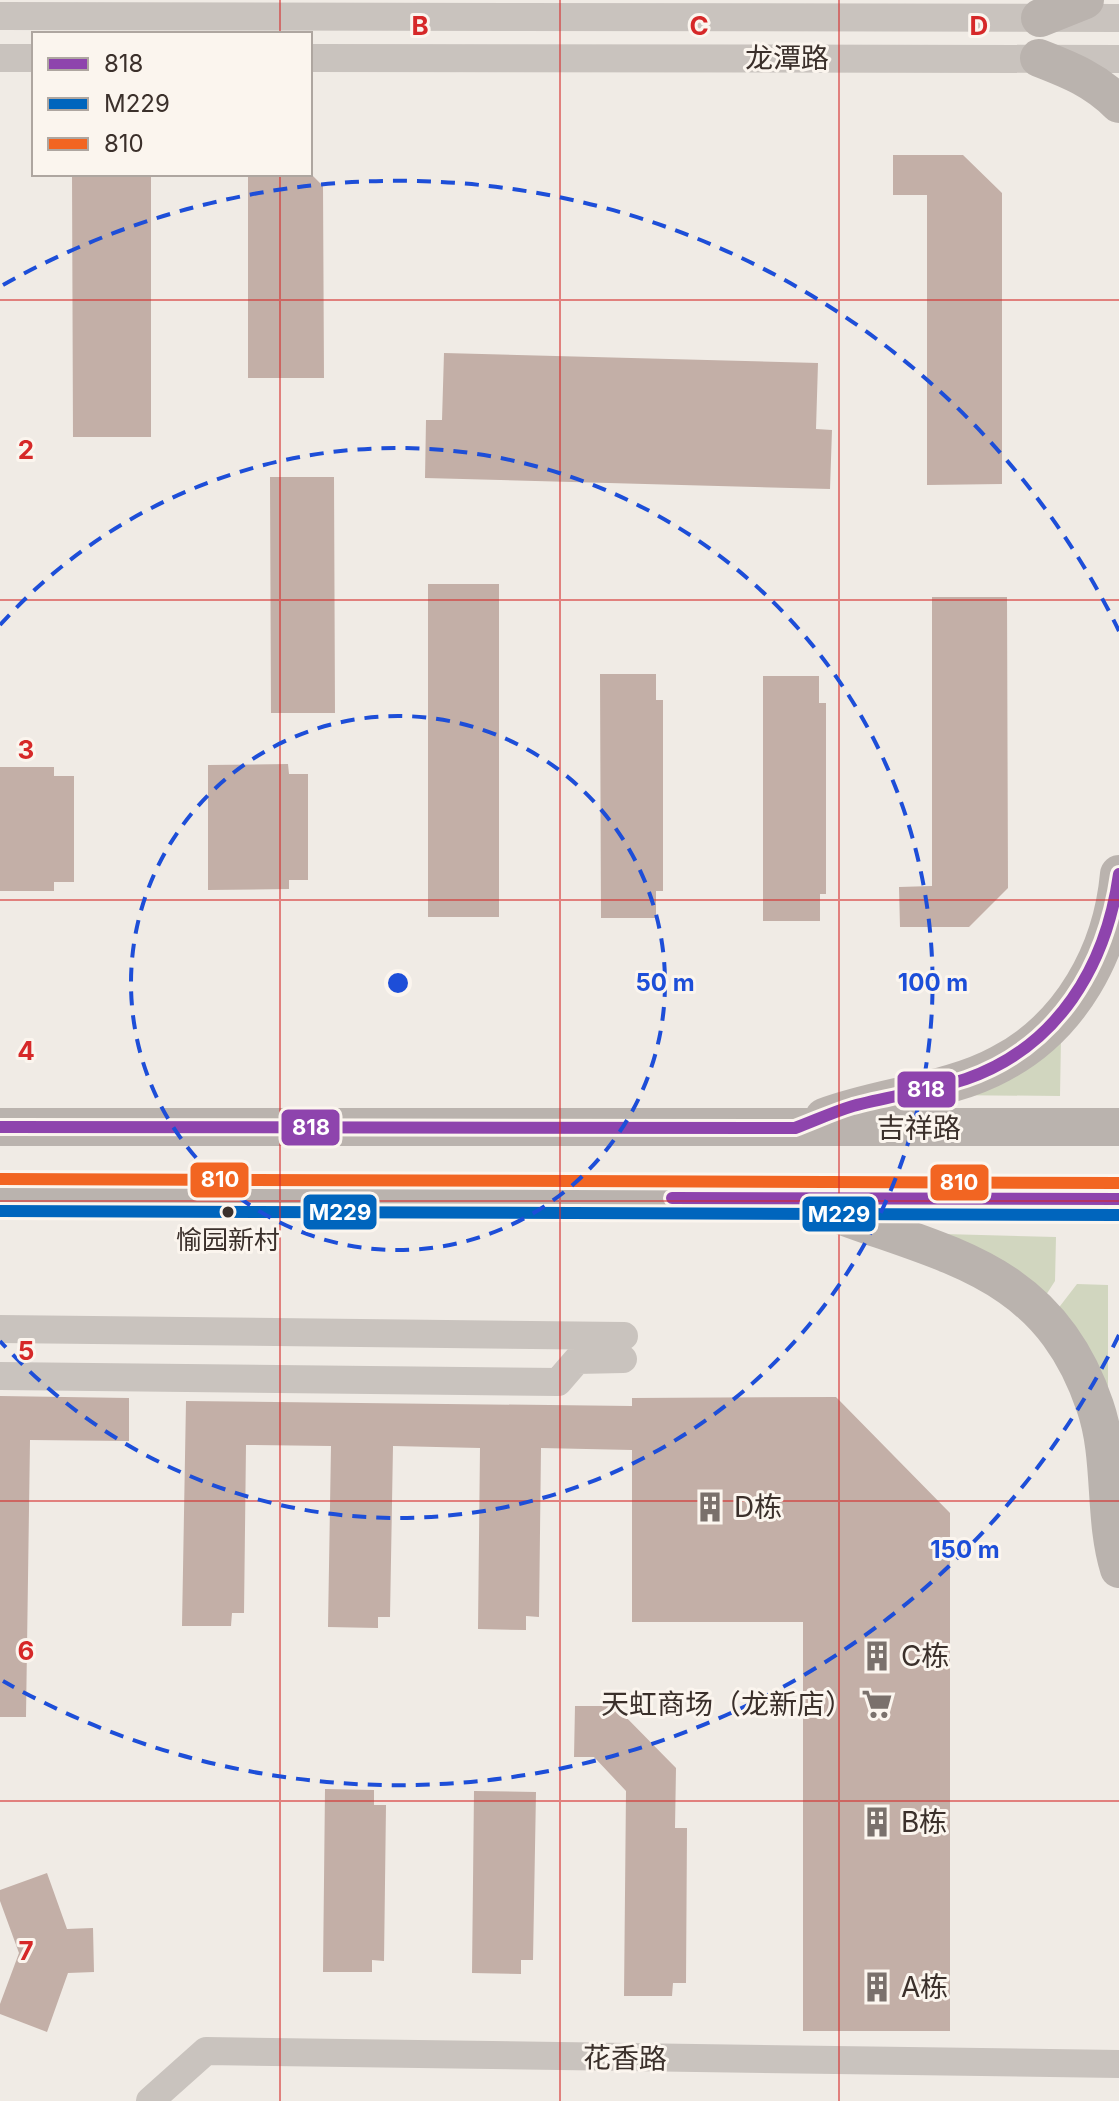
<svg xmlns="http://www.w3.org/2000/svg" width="1119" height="2101" font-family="Inter,'Noto Sans SC',sans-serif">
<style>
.green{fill:#d1d6bf}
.building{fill:#c3afa7}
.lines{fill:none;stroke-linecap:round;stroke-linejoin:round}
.street{stroke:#c9c3be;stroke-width:28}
.secondary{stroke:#bab3ae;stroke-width:38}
.bus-1-casing{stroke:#fbf5ee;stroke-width:18}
.bus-2-casing{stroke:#fbf5ee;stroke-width:18}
.bus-3-casing{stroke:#fbf5ee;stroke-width:18}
.bus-1{stroke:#8e44ad;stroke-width:12}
.bus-2{stroke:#0065bd;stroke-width:12}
.bus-3{stroke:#f26522;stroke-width:12}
.grid{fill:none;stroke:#d62828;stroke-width:2;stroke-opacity:0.55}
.ring{fill:none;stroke:#1d4ed8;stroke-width:4;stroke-dasharray:14 10}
.bus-dot{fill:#3b302b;stroke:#fbf5ee;stroke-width:3}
.labels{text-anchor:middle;stroke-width:6;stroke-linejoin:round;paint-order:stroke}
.bus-label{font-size:26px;fill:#3b302b;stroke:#fbf5ee}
.street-label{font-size:28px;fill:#3b302b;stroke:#fbf5ee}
.poi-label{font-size:28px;fill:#3b302b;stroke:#fbf5ee;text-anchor:start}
.grid-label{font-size:26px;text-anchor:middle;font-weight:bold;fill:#d62828;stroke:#fbf5ee;stroke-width:6;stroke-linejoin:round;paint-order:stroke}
.centre{fill:#1d4ed8;stroke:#fbf5ee;stroke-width:4}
.ring-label{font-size:24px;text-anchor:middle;font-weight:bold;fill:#1d4ed8;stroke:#fbf5ee;stroke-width:6;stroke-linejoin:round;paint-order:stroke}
.line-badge{stroke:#fbf5ee;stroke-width:3}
.badge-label{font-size:22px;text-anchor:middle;font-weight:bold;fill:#fff}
</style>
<rect width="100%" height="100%" fill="#f0ebe5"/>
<path class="green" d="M1061 1038 1060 1096 945 1095Z
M907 1233 1056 1237 1055 1281 1046 1295Z
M1077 1284 1108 1285V1425L1057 1310Z"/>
<path class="building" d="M893 155H963L1002 193V484L927 485V195H893Z
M72 174H151V437H73Z
M248 174H311L323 186 324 378H248Z
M444 353 818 363 816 429 832 430 830 489 425 478 426 420H442Z
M270 477H334L335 713H271Z
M428 584H499V917H428Z
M932 597H1007L1008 888 969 927H900L899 887 932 886Z
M600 674H656V700H663V891H656V918H601Z
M763 676H819V703H826V894H820V921H763Z
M288 764 289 774H308V880H289V889L208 890V765Z
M0 767H54V776H74V882H54V891H0Z
M0 1396 129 1398V1441L30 1440 26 1717H0Z
M836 1397 950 1513V2031H803V1622H632V1450L541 1448 539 1617 526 1616V1630L478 1629 480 1448 393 1446 390 1617H378V1628L328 1627 331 1446 246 1445 244 1613H232L231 1626H182L186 1401 632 1406V1398Z
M575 1706H615L676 1768 675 1828H687L686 1983H673L672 1996H624L626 1791 594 1757H574Z
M325 1789 374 1790V1805H386L384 1961 372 1960V1972H323Z
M474 1791 536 1792 533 1960H521V1974L472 1973Z
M47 1873 67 1929 93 1928 94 1972 68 1973 47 2032 0 2014V2004L19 1953 0 1901V1890Z"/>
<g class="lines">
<path class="street" d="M0 16 1119 18
M0 58H34
M310 58 1119 59
M0 1329 624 1336
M0 1376 558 1382 577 1360 623 1359
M150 2101 206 2051 1119 2064"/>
<path class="secondary" d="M1040 18 1085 0
M1039 58C1070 70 1095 80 1119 104
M824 1117C879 1096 949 1092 1000 1064 1071 1027 1112 952 1119 874
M0 1127H1119
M0 1195 1119 1199
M816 1206C938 1255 1047 1263 1095 1406 1113 1458 1103 1518 1119 1569"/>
<g class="bus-1-casing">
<path id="bus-1" d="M0 1127 795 1128C814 1121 833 1112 853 1106 890 1096 929 1091 966 1079 1058 1047 1106 966 1119 874
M672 1198 1119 1199"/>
</g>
<g class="bus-2-casing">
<path id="bus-2" d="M0 1211 1119 1215"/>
</g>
<g class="bus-3-casing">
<path id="bus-3" d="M0 1179 1119 1183"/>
</g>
<use href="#bus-1" class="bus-1"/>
<use href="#bus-2" class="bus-2"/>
<use href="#bus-3" class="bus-3"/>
</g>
<path class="grid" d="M280 0V34M560 0V2101M839 0V2101M280 174V2101M0 300H1119M0 600H1119M0 900H1119M0 1201H1119M0 1501H1119M0 1801H1119"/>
<g class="ring">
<circle cx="398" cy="983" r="267"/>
<path d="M0 625A535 535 0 1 1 0 1341"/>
<path d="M1119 1335A802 802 0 0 1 3 1681M3 285A802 802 0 0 1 1119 631"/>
</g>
<defs>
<g id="building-bare" transform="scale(2.4)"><path d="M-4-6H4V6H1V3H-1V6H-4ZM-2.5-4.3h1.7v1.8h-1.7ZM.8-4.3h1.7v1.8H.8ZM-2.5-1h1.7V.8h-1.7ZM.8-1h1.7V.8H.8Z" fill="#7a716c" stroke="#fbf5ee" stroke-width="2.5" paint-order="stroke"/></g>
<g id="supermarket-bare" transform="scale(2.4)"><path d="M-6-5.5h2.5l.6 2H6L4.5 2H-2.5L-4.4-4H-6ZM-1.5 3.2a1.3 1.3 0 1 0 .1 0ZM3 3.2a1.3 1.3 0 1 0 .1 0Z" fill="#7a716c" stroke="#fbf5ee" stroke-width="2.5" paint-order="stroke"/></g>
</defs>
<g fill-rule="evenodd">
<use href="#building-bare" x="710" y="1507"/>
<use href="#building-bare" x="877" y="1656"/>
<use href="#supermarket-bare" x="877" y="1704"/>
<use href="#building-bare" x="877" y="1822"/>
<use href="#building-bare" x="877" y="1987"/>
</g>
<circle class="bus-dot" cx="228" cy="1212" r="7"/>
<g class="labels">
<g class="bus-label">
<text x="228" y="1249">愉园新村</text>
</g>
<g class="street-label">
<text x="787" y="68">龙潭路</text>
<text x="919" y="1138">吉祥路</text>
<text transform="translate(625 2058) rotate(1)" y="10">花香路</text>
</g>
<g class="poi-label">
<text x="734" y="1517">D栋</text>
<text x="901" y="1666">C栋</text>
<text x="853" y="1714" text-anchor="end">天虹商场（龙新店）</text>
<text x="901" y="1832">B栋</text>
<text x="901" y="1997">A栋</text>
</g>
</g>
<g class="grid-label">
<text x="420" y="35">B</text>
<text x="699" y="35">C</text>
<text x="979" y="35">D</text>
<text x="26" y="459">2</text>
<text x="26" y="759">3</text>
<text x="26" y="1060">4</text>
<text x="26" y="1360">5</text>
<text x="26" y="1660">6</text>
<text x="26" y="1960">7</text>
</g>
<circle cx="398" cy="983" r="12" class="centre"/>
<g class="ring-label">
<text x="665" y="991">50 m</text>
<text x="933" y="991">100 m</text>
<text x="965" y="1558">150 m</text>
</g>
<g class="line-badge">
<rect x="896" y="1070" width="61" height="39" rx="8" fill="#8e44ad"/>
<rect x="280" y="1108" width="61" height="39" rx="8" fill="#8e44ad"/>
<rect x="189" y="1161" width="61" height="38" rx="8" fill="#f26522"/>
<rect x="929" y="1163" width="61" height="39" rx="8" fill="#f26522"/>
<rect x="302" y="1193" width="76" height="38" rx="8" fill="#0065bd"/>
<rect x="801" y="1195" width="76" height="38" rx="8" fill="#0065bd"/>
</g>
<g class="badge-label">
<text x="926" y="1097">818</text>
<text x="311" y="1135">818</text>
<text x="220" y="1187">810</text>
<text x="959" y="1190">810</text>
<text x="340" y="1220">M229</text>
<text x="839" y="1222">M229</text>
</g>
<rect x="32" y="32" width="280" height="144" fill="#fbf5ee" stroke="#aea6a0" stroke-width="2"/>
<rect x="48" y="58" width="40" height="12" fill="#8e44ad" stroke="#aea6a0" stroke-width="2"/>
<text x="104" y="72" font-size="24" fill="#3b302b">818</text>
<rect x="48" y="98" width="40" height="12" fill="#0065bd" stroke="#aea6a0" stroke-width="2"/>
<text x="104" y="112" font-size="24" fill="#3b302b">M229</text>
<rect x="48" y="138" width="40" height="12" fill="#f26522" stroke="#aea6a0" stroke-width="2"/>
<text x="104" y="152" font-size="24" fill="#3b302b">810</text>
</svg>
